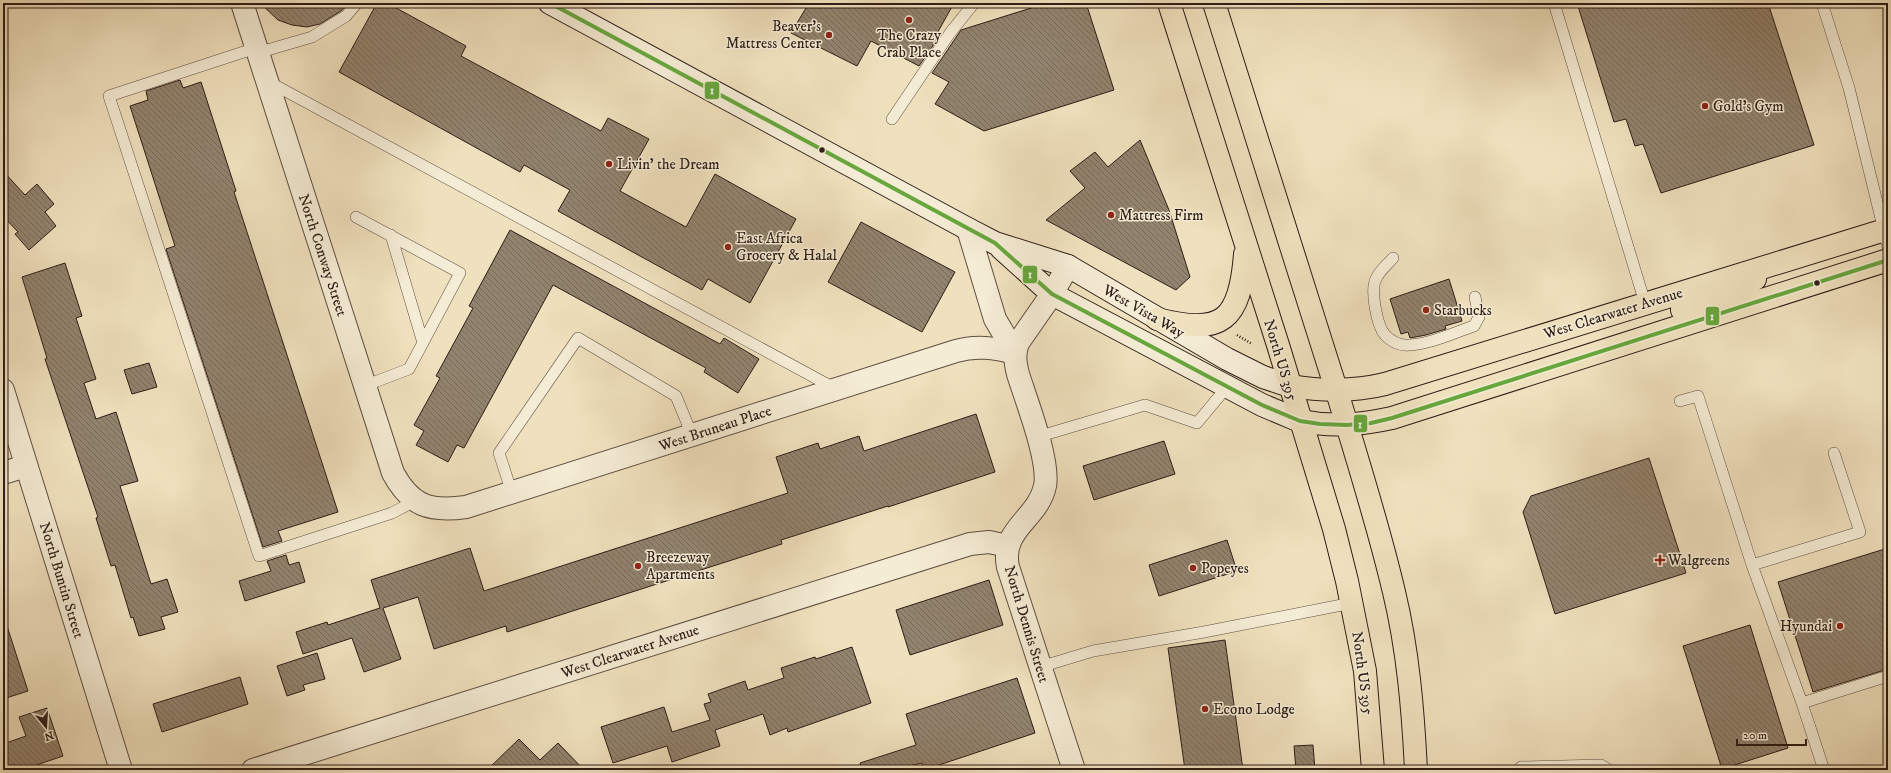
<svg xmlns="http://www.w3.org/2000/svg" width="1891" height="773" font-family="'IM FELL DW Pica',serif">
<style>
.building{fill:url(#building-back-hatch);stroke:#2d1d17}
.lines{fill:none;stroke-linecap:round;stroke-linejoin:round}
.service-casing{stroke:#5e4e41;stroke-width:12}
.minor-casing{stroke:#5e4e41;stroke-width:24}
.tertiary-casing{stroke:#5e4e41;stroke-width:24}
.secondary-casing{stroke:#2d1d17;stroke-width:24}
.primary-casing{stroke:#2d1d17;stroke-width:24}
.trunk-casing{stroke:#2d1d17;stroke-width:24}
.path{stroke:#2d1d17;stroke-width:2.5;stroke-dasharray:1 2;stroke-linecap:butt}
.service{stroke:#f5ecd5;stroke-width:11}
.minor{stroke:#f5ecd5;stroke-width:22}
.tertiary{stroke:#f5ecd5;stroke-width:22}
.secondary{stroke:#f5ecd5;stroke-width:22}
.primary{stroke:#f0e1be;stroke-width:22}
.trunk{stroke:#f0e1be;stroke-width:22}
.bus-1-casing{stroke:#f5ecd5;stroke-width:7}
.bus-1{stroke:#67a73d;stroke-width:4}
.poi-dot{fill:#8f2418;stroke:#f5ecd5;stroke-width:1.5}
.bus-dot{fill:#2d1d17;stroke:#f5ecd5;stroke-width:1.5}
.labels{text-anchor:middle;stroke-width:3;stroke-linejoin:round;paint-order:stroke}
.poi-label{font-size:15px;fill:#2d1d17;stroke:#f5ecd5;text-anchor:start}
.street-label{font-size:15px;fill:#2d1d17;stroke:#f5ecd5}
.line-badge{stroke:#f5ecd5;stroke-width:1.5}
.badge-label{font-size:11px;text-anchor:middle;font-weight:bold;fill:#fff}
</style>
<defs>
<pattern id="building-back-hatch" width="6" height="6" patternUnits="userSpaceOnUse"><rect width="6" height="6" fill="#92836e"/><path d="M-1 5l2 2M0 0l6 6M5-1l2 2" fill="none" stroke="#786b59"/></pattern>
</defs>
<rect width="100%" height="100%" fill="#f0e1be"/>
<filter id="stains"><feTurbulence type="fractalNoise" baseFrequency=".005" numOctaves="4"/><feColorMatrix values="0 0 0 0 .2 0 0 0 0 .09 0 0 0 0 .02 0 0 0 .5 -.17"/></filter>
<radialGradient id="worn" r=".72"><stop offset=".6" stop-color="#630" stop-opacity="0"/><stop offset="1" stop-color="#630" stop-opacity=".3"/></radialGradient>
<path class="building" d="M260 3H348L341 11 320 24 307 27 292 25 278 20Z
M377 3H387L466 46 461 56 601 131 608 118 649 139 620 191 686 227 715 174 796 219 750 303 708 279 702 290 558 211 570 190 524 165 520 172 339 72Z
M809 3H954L934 39 939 37 919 66 871 41 857 66 791 33Z
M1047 3H1086L1114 90 984 131 935 104 949 82 932 73 961 30Z
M1577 3H1768L1814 145 1661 193 1643 144 1635 146 1626 119 1614 122Z
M180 80 183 88 201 82 236 191 234 192 338 512 278 531 282 541 263 547 166 249 175 246 130 106 148 100 146 91Z
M1140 140 1169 210 1190 277 1176 290 1046 220 1085 188 1070 171 1095 152 1108 167Z
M3 171 25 195 37 184 54 204 45 212 56 226 29 250 15 234 18 232 3 216Z
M861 222 955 272 922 332 828 282Z
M510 230 720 344 724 338 759 359 738 393 704 372 706 368 553 285 464 448 457 445 448 462 416 445 424 431 414 425 440 378 436 376 473 308 469 306Z
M65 263 82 316 76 318 96 379 84 383 96 419 116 412 138 481 120 486 151 584 167 579 178 612 161 617 165 629 139 636 133 617 131 618 115 565 111 566 96 518 98 517 45 359 47 358 22 277Z
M1449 279 1462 321 1445 326 1446 329 1426 335 1410 338 1408 332 1401 334 1390 299Z
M149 363 157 387 132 394 124 370Z
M976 414 995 472 888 507V506L781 540 782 544 507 632 506 626 434 649 418 597 383 608 401 659 364 672 352 638 303 654 296 632 327 622 328 625 380 608 371 580 470 548 484 591 788 493 776 457 818 443 820 449 859 436 864 451Z
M1164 441 1175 474 1094 500 1083 466Z
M1649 458 1686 573 1555 614 1523 512 1531 496Z
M1227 540 1237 571 1159 596 1149 565Z
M1888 548V669L1813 692 1778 582Z
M286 555 289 565 299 562 305 582 245 601 239 581 271 571 267 561Z
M989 580 1003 625 910 655 896 610Z
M1750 625 1788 748 1722 769 1683 646Z
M3 626H7L28 691 3 699Z
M1225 640 1243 770H1185L1168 648Z
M852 647 871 703 788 732 787 728 770 735 763 714 715 730 720 746 672 762 667 746 613 763 601 727 664 707 672 732 710 720 704 704 711 702 708 694 745 681 748 690 784 678 781 668 815 657 816 659Z
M317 653 325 679 303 685 305 690 287 696 277 666Z
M240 677 248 704 162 732 153 704Z
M1017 678 1035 733 924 770 922 763 892 770H862L860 763 916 745 906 714Z
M47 708 63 756 22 770H3V744L26 736 19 717Z
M519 739 540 760 558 743 584 770H487Z
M1313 745 1315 770H1296L1294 746Z"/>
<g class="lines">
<g class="service-casing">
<path id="service" d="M1554 3 1645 303
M1822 3 1849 88 1888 247
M256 48 109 96 259 556 392 513 415 501
M257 53 312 37 346 16 357 3
M269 82 836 389
M892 119 950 33 974 3
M356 217 460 273 409 369 364 386
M391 235 423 343
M1393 258C1388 264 1379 271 1376 279 1370 290 1377 326 1385 335 1391 341 1400 346 1409 345 1431 344 1453 333 1474 326L1479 317 1475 297
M1680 401 1698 396 1752 565 1860 532 1834 453
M1037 437 1145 405 1197 423 1227 387
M512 493 499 453 578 338 676 396 692 435
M1752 565 1802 703
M1040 667 1093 651 1204 632 1352 603
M1521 767 1601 765 1609 770
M1824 770 1802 703 1888 676"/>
</g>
<g class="minor-casing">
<path id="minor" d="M242 3 393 473C411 506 429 512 466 507L956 351C976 345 995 348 1015 353
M3 390 121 770
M3 473 26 466
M253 770 970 544 989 542 1008 546"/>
</g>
<g class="tertiary-casing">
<path id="tertiary" d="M968 229 995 319 1015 353
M1068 266 1052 294 1018 343C1014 354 1015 362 1018 374 1026 400 1050 461 1045 486 1038 519 1000 529 1008 567L1074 770"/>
</g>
<g class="secondary-casing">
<path id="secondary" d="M550 3 968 229 995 243 1068 266 1227 359 1263 377 1290 386
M1001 248 1052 294 1262 405 1300 421"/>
</g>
<g class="primary-casing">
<path id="primary" d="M1682 310 1727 294 1755 279
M1290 386C1322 391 1353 392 1385 384L1888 229
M1300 421C1332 427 1360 425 1392 418L1888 260"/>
</g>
<g class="trunk-casing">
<path id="trunk" d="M1169 3 1278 345 1334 529 1347 581 1365 671 1373 770
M1214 3C1255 132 1296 262 1337 392 1357 458 1378 524 1394 592 1408 650 1413 710 1416 770
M1157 319C1223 336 1240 320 1245 254"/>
</g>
<path class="path" d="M1237 335 1252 344"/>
<use href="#service" class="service"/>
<use href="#minor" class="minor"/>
<use href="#tertiary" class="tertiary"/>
<use href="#secondary" class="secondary"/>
<use href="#primary" class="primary"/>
<use href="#trunk" class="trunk"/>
<g class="bus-1-casing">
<path id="bus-1" d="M550 3 995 243 1052 294 1262 405 1300 421 1320 424 1347 425 1371 423 1392 418 1888 260"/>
</g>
<use href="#bus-1" class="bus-1"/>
</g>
<g class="poi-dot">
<circle cx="909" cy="20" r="4"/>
<circle cx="829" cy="35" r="4"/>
<circle cx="1705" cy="106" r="4"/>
<circle cx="609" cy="164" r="4"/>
<circle cx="1111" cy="215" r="4"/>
<circle cx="728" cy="247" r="4"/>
<circle cx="1426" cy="310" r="4"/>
<path d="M1658 554h4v4h4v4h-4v4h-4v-4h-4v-4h4z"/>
<circle cx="638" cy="566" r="4"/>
<circle cx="1193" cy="568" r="4"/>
<circle cx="1840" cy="626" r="4"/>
<circle cx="1205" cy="709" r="4"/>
</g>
<g class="bus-dot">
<circle cx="822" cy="150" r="3.5"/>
<circle cx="1817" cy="283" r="3.5"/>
</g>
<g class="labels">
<g class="poi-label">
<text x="821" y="31" text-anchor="end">Beaver's<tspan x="821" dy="17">Mattress Center</tspan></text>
<text x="909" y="40" text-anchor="middle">The Crazy<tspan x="909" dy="17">Crab Place</tspan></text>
<text x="1713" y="111">Gold's Gym</text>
<text x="617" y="169">Livin' the Dream</text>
<text x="1119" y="220">Mattress Firm</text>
<text x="736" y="243">East Africa<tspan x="736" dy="17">Grocery &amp; Halal</tspan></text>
<text x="1434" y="315">Starbucks</text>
<text x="646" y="562">Breezeway<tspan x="646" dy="17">Apartments</tspan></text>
<text x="1668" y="565">Walgreens</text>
<text x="1201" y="573">Popeyes</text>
<text x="1832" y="631" text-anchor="end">Hyundai</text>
<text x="1213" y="714">Econo Lodge</text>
</g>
<g class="street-label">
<text transform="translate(323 255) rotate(72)" y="5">North Conway Street</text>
<text transform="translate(1144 311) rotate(30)" y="5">West Vista Way</text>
<text transform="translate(1613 313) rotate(-17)" y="5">West Clearwater Avenue</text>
<text transform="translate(1281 360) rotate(73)" y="5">North US 395</text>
<text transform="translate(715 428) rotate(-18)" y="5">West Bruneau Place</text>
<text transform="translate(62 580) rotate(73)" y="5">North Buntin Street</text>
<text transform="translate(1027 624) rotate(73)" y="5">North Dennis Street</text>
<text transform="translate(630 651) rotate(-18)" y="5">West Clearwater Avenue</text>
<text transform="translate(1363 673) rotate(82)" y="5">North US 395</text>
</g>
</g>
<g class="line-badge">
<rect x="704" y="81" width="16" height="19" rx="4" fill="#67a73d"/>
<rect x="1022" y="265" width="16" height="19" rx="4" fill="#67a73d"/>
<rect x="1705" y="306" width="15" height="20" rx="4" fill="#67a73d"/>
<rect x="1353" y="414" width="15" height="19" rx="4" fill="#67a73d"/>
</g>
<g class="badge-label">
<text x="712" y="94">1</text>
<text x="1030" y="278">1</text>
<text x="1712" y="320">1</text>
<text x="1360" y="428">1</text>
</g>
<rect width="1891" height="773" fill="none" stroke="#f0e1be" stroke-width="16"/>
<rect x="4" y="4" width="1883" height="765" fill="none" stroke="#2d1d17" stroke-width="2"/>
<rect x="8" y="8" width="1875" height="757" fill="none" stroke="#2d1d17"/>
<g transform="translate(46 727) rotate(162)" stroke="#f5ecd5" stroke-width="3" paint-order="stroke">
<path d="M0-3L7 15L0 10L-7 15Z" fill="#2d1d17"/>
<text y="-6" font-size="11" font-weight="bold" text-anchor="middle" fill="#2d1d17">N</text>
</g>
<path d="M1737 739v6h69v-6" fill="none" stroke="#2d1d17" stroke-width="2"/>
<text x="1743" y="739" font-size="12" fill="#2d1d17" stroke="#f5ecd5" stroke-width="3" paint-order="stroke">20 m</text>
<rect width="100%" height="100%" filter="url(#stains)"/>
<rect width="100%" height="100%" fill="url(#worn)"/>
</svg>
